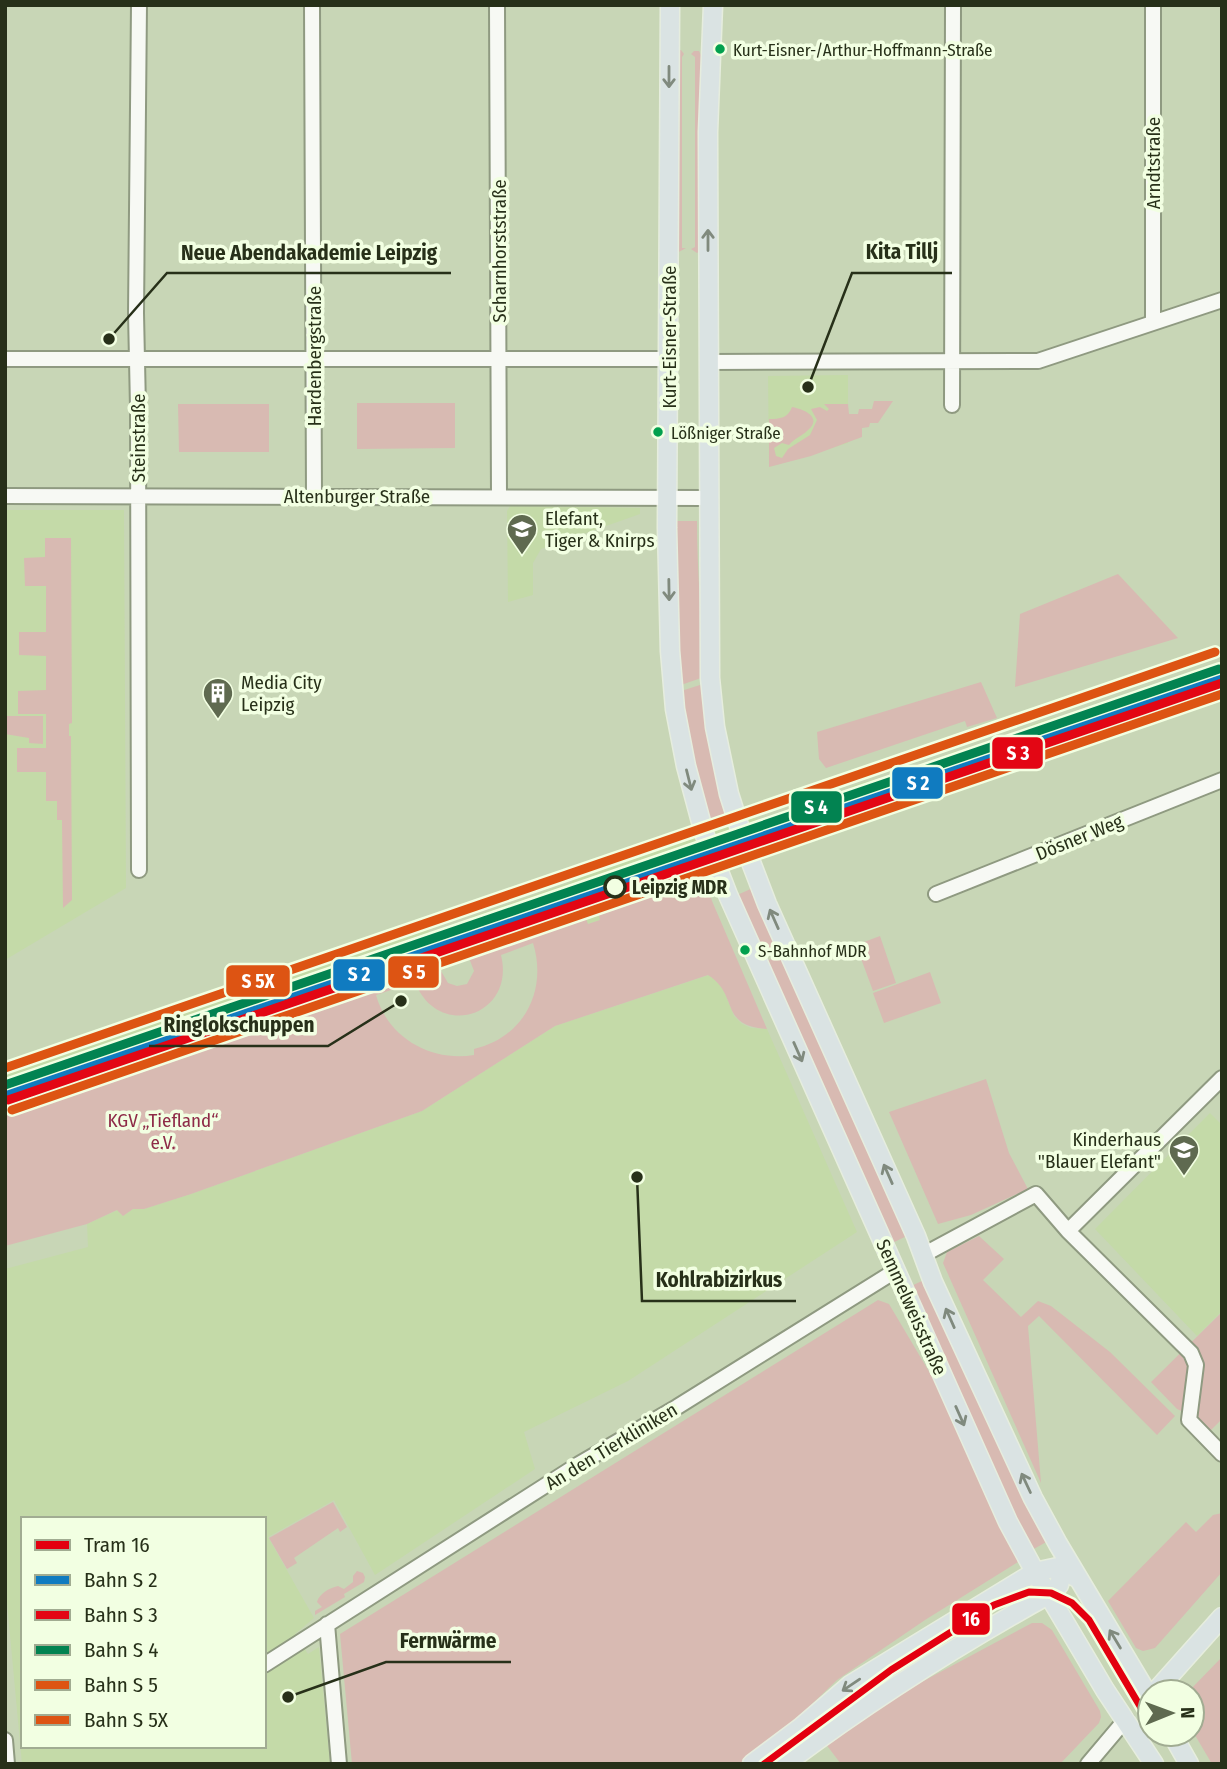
<svg xmlns="http://www.w3.org/2000/svg" width="1227" height="1769" font-family="'Fira Sans Condensed',sans-serif">
<style>
.built{fill:#c4daa8;fill-rule:evenodd}
.green{fill:#d8bab2;fill-rule:evenodd}
.lines{fill:none;stroke-linecap:round;stroke-linejoin:round}
.minor-casing{stroke:#8f9a81;stroke-width:18}
.major-casing{stroke:#e6edde;stroke-width:21}
.minor{stroke:#f7f9f4;stroke-width:14}
.major{stroke:#dae3e3;stroke-width:18}
.rail-1-casing{stroke:#f2ffe2;stroke-width:14}
.rail-2-casing{stroke:#f2ffe2;stroke-width:14}
.rail-3-casing{stroke:#f2ffe2;stroke-width:14}
.rail-4-casing{stroke:#f2ffe2;stroke-width:14}
.rail-5-casing{stroke:#f2ffe2;stroke-width:14}
.rail-1{stroke:#107bc0;stroke-width:9}
.rail-2{stroke:#e30614;stroke-width:9}
.rail-3{stroke:#028351;stroke-width:9}
.rail-4{stroke:#dd5413;stroke-width:9}
.rail-5{stroke:#dd5413;stroke-width:9}
.tram-1-casing{stroke:#f2ffe2;stroke-width:12}
.tram-1{stroke:#e3000f;stroke-width:7}
.oneway{stroke:#808a7e}
.bus-dot{fill:#02a04e;stroke:#f2ffe2;stroke-width:2.5}
.stop-dot{fill:#f2ffe2;stroke:#273019;stroke-width:3.5}
.labels{text-anchor:middle;stroke-width:7;stroke-linejoin:round;paint-order:stroke}
.bus-label{font-size:17px;fill:#273019;stroke:#f2ffe2;text-anchor:start}
.street-label{font-size:19px;fill:#273019;stroke:#f2ffe2}
.poi-label{font-size:19px;fill:#273019;stroke:#f2ffe2;text-anchor:start}
.stop-label{font-size:19px;font-weight:bold;fill:#273019;stroke:#f2ffe2;text-anchor:start}
.park-label{font-size:19px;fill:#8e2b48;stroke:#f2ffe2}
.leader{fill:none;stroke:#273019;stroke-width:2.5}
.callout-dot{fill:#273019;stroke:#f2ffe2;stroke-width:2.5}
.callout-label{font-size:21px;text-anchor:middle;font-weight:bold;fill:#273019;stroke:#f2ffe2;stroke-width:7;stroke-linejoin:round;paint-order:stroke}
.line-badge{stroke:#f2ffe2;stroke-width:2.5}
.badge-label{font-size:19px;text-anchor:middle;font-weight:bold;fill:#fff}
</style>
<rect width="100%" height="100%" fill="#c8d6b6"/>
<path class="built" d="M848 375V443L769 467 768 376Z
M510 506 596 507 640 508V514L541 549 533 563V595L508 602 507 511Z
M5 510H124L126 888 5 960Z
M1222 663V686L1165 706 1163 710 1156 712 1152 711 1067 739 1065 743 1039 752 1035 751 967 774 964 778 955 781 951 779 886 801 884 805 861 813 857 811 776 839 774 842 767 845 763 852 704 872 706 878 599 915 601 920 587 924 582 911 481 946 479 942 5 1107V1070L426 927 431 934 472 920 471 917 572 882 568 869 581 864 583 868 689 832 691 837 751 817 759 820 769 819 850 791 852 786 876 779 879 781 944 759 946 755 956 751 961 753 1029 730 1031 725 1055 717 1060 719 1145 689 1147 686 1158 685Z
M709 975 721 983 734 1016 742 1024 751 1028 767 1029 857 1232 628 1381 524 1432 535 1469 375 1575 334 1500 268 1537 314 1618 295 1634 308 1654 319 1647 330 1764H22L5 1581V1269L88 1247 87 1224 118 1210 123 1216 133 1209H144L191 1194 422 1111 555 1026ZM23 1519H264V1746H23Z
M1210 1113 1222 1125V1311L1197 1336 1095 1229Z"/>
<path class="green" d="M677 50H681L684 54 682 57V248H686L677 253Z
M694 51H699L702 57 701 250 697 253 691 249 695 247V57L691 54Z
M874 401H893L878 423H870L869 427 862 428V437L811 456 769 467V419C780 419 788 418 792 407 803 409 824 417 807 431 802 436 795 438 789 445L782 443 774 448 776 456 782 458 788 449 810 435 817 420 811 409 820 407 827 411 829 409 824 404H848L849 414H858L859 409H872Z
M357 403H455V448L357 449Z
M178 404H269V452H179Z
M674 521H697C697 573 702 625 704 677L678 686Z
M45 538H71L72 723 69 724V736H71L72 900 63 908 62 820H57V801H46V772H17V748H46V714H18V691L46 690V656L19 655V632H46V586H25L24 558 45 557Z
M1118 574 1178 638 1015 687 1020 614Z
M981 682 997 718 967 727 965 721 826 768 819 759 817 732Z
M703 684 732 824 710 831 678 692Z
M5 716H43V744L29 743V738L5 734Z
M706 878 712 901 767 1029C718 1026 740 995 708 975L555 1026 422 1111 191 1194 144 1209H133L123 1216 117 1210 87 1224 5 1246V1107L480 942 481 946 583 911 588 924 600 920 599 915ZM533 943C548 991 523 1038 474 1049V1055C431 1062 388 1038 376 995L415 982C438 1041 516 1016 501 955ZM455 953 469 958 474 971 467 984 457 986 448 983 441 971 446 957Z
M755 887 781 949 762 958 735 896Z
M880 936 896 983 873 991 856 945Z
M783 954 909 1235 890 1244 764 962Z
M930 972 941 1003 884 1023 873 993Z
M986 1079 1009 1153 1028 1189 971 1215 938 1224 889 1112Z
M979 1236 1004 1259 983 1280 1021 1317 1038 1301 1051 1306 1110 1352 1175 1416 1157 1435 1039 1316 1028 1326 1041 1483 943 1263 947 1252Z
M924 1280 1050 1540 1030 1551 909 1287Z
M878 1300 889 1304 934 1380 1018 1562 925 1620 837 1680 785 1730 744 1764H352L340 1634Z
M1222 1312V1419L1210 1431 1199 1419 1177 1409 1151 1382Z
M333 1502 347 1527 340 1532 338 1528 294 1558 297 1563 287 1569 269 1538Z
M1222 1513V1572L1155 1648 1143 1651 1136 1648 1108 1601 1186 1522 1196 1532 1213 1515Z
M357 1571 363 1573 365 1577 364 1582 344 1594 345 1597 315 1615V1611L322 1607 317 1602C319 1594 329 1588 338 1586L344 1589 353 1582V1576Z
M1024 1600 876 1693 874 1690 867 1695 865 1684 984 1608 990 1616Z
M1032 1623H1042L1052 1630 1100 1711 1101 1717 1099 1723 1060 1764H841L825 1743 873 1708Z
M1222 1657V1764H1212L1192 1730V1692H1188Z
M859 1689 864 1702 777 1764H760Z"/>
<g class="lines">
<g class="minor-casing">
<path id="minor" d="M312 5 314 496
M497 5 499 497
M1153 321V5
M5 359H668
M708 362 1038 361 1222 300
M952 405 953 5
M5 496 708 498
M139 870 138 408 136 313 139 5
M936 894 1222 780
M1068 1231 1222 1078
M923 1255 1036 1194 1068 1231 1191 1353 1196 1365 1189 1420 1222 1454
M327 1624 339 1764
M264 1665 579 1464 677 1407 895 1271
M5 1740 7 1764
M1088 1764 1126 1719"/>
</g>
<g class="major-casing">
<path id="major" d="M670 5 667 528 670 651 675 709 686 766 704 833 728 895 1008 1522 1035 1572 1105 1690 1154 1764
M713 5 708 132 710 678 715 727 729 794 749 857 767 904 916 1236 933 1282 1033 1498 1058 1544 1150 1698
M1155 1692 1222 1617
M1172 1734 1189 1764
M752 1764 800 1728 850 1685 1035 1572 1058 1567 1077 1578
M785 1764C869 1701 956 1646 1048 1595L1059 1585 1065 1559"/>
</g>
<use href="#minor" class="minor"/>
<use href="#major" class="major"/>
<g class="rail-1-casing">
<path id="rail-1" d="M5 1096 1222 679"/>
</g>
<g class="rail-2-casing">
<path id="rail-2" d="M8 1100 1222 683"/>
</g>
<g class="rail-3-casing">
<path id="rail-3" d="M5 1085 1219 669"/>
</g>
<g class="rail-4-casing">
<path id="rail-4" d="M12 1110 1222 694"/>
</g>
<g class="rail-5-casing">
<path id="rail-5" d="M5 1068 1215 652"/>
</g>
<use href="#rail-1" class="rail-1"/>
<use href="#rail-2" class="rail-2"/>
<use href="#rail-3" class="rail-3"/>
<use href="#rail-4" class="rail-4"/>
<use href="#rail-5" class="rail-5"/>
<g class="tram-1-casing">
<path id="tram-1" d="M764 1764 891 1670 994 1605 1029 1592 1051 1593 1072 1603 1089 1620 1150 1723"/>
</g>
<use href="#tram-1" class="tram-1"/>
</g>
<defs><path id="oneway-shaft" d="M-6 0H5M1.5-3L5.5 0L1.5 3" fill="none" stroke-width="1.6" stroke-linecap="round" stroke-linejoin="round" transform="scale(1.75)"/></defs>
<g class="oneway">
<use href="#oneway-shaft" transform="translate(669 77) rotate(90)"/>
<use href="#oneway-shaft" transform="translate(708 240) rotate(-90)"/>
<use href="#oneway-shaft" transform="translate(669 590) rotate(89)"/>
<use href="#oneway-shaft" transform="translate(689 780) rotate(76)"/>
<use href="#oneway-shaft" transform="translate(774 919) rotate(-114)"/>
<use href="#oneway-shaft" transform="translate(798 1052) rotate(66)"/>
<use href="#oneway-shaft" transform="translate(888 1174) rotate(-114)"/>
<use href="#oneway-shaft" transform="translate(950 1318) rotate(-114)"/>
<use href="#oneway-shaft" transform="translate(960 1416) rotate(66)"/>
<use href="#oneway-shaft" transform="translate(1026 1483) rotate(-115)"/>
<use href="#oneway-shaft" transform="translate(1115 1639) rotate(-121)"/>
<use href="#oneway-shaft" transform="translate(851 1685) rotate(146)"/>
</g>
<defs>
<g id="school-pin" transform="scale(1.575)"><path d="M0 17L-7.5 6A9.5 9.5 0 1 1 7.5 6Z" fill="#5f6a50" stroke="#f2ffe2"/><path d="M0-5L7-2L0 1L-7-2ZM-4 1L0 2.5L4 1V4Q0 6-4 4Z" fill="#fff"/></g>
<g id="building-pin" transform="scale(1.575)"><path d="M0 17L-7.5 6A9.5 9.5 0 1 1 7.5 6Z" fill="#5f6a50" stroke="#f2ffe2"/><path d="M-4-6H4V6H1V3H-1V6H-4ZM-2.5-4.3h1.7v1.8h-1.7ZM.8-4.3h1.7v1.8H.8ZM-2.5-1h1.7V.8h-1.7ZM.8-1h1.7V.8H.8Z" fill="#fff"/></g>
</defs>
<g fill-rule="evenodd">
<use href="#school-pin" x="522" y="529"/>
<use href="#building-pin" x="218" y="693"/>
<use href="#school-pin" x="1184" y="1150"/>
</g>
<g class="bus-dot">
<circle cx="720" cy="49" r="6"/>
<circle cx="658" cy="432" r="6"/>
<circle cx="745" cy="950" r="6"/>
</g>
<circle class="stop-dot" cx="615" cy="887" r="10"/>
<g class="labels">
<g class="bus-label">
<text x="733" y="56">Kurt-Eisner-/Arthur-Hoffmann-Straße</text>
<text x="671" y="439">Lößniger Straße</text>
<text x="758" y="957">S-Bahnhof MDR</text>
</g>
<g class="street-label">
<text transform="translate(1153 163) rotate(-90)" y="7">Arndtstraße</text>
<text transform="translate(499 251) rotate(-90)" y="7">Scharnhorststraße</text>
<text transform="translate(669 337) rotate(-90)" y="7">Kurt-Eisner-Straße</text>
<text transform="translate(314 356) rotate(-90)" y="7">Hardenbergstraße</text>
<text transform="translate(138 438) rotate(-90)" y="7">Steinstraße</text>
<text x="357" y="503">Altenburger Straße</text>
<text transform="translate(1079 837) rotate(-22)" y="7">Dösner Weg</text>
<text transform="translate(912 1307) rotate(66)" y="7">Semmelweisstraße</text>
<text transform="translate(611 1446) rotate(-31)" y="7">An den Tierkliniken</text>
</g>
<g class="poi-label">
<text x="545" y="525">Elefant,<tspan x="545" dy="22">Tiger &amp; Knirps</tspan></text>
<text x="241" y="689">Media City<tspan x="241" dy="22">Leipzig</tspan></text>
<text x="1161" y="1146" text-anchor="end">Kinderhaus<tspan x="1161" dy="22">"Blauer Elefant"</tspan></text>
</g>
<g class="stop-label">
<text x="632" y="894">Leipzig MDR</text>
</g>
<g class="park-label">
<text x="163" y="1127">KGV „Tiefland“<tspan x="163" dy="22">e.V.</tspan></text>
</g>
</g>
<path class="leader" d="M808 387L852 273H952M109 339L167 273H451M401 1001L328 1046H149M637 1177L642 1301H796M288 1697L386 1662H511"/>
<g class="callout-dot">
<circle cx="808" cy="387" r="7"/>
<circle cx="109" cy="339" r="7"/>
<circle cx="401" cy="1001" r="7"/>
<circle cx="637" cy="1177" r="7"/>
<circle cx="288" cy="1697" r="7"/>
</g>
<g class="callout-label">
<text x="902" y="259">Kita Tillj</text>
<text x="309" y="260">Neue Abendakademie Leipzig</text>
<text x="239" y="1032">Ringlokschuppen</text>
<text x="719" y="1287">Kohlrabizirkus</text>
<text x="448" y="1648">Fernwärme</text>
</g>
<g class="line-badge">
<rect x="991" y="736" width="53" height="34" rx="7" fill="#e30614"/>
<rect x="891" y="766" width="53" height="34" rx="7" fill="#107bc0"/>
<rect x="790" y="790" width="53" height="34" rx="7" fill="#028351"/>
<rect x="387" y="955" width="53" height="34" rx="7" fill="#dd5413"/>
<rect x="332" y="958" width="54" height="34" rx="7" fill="#107bc0"/>
<rect x="225" y="964" width="66" height="34" rx="7" fill="#dd5413"/>
<rect x="951" y="1602" width="40" height="34" rx="7" fill="#e3000f"/>
</g>
<g class="badge-label">
<text x="1018" y="760">S 3</text>
<text x="918" y="790">S 2</text>
<text x="816" y="814">S 4</text>
<text x="414" y="979">S 5</text>
<text x="359" y="981">S 2</text>
<text x="258" y="988">S 5X</text>
<text x="971" y="1626">16</text>
</g>
<rect width="1227" height="1769" fill="none" stroke="#273019" stroke-width="14"/>
<rect x="21" y="1517" width="245" height="231" fill="#f2ffe2" stroke="#a1ac92" stroke-width="2"/>
<rect x="35" y="1540" width="35" height="10" fill="#e3000f" stroke="#a1ac92" stroke-width="2"/>
<text x="84" y="1552" font-size="21" fill="#273019">Tram 16</text>
<rect x="35" y="1575" width="35" height="10" fill="#107bc0" stroke="#a1ac92" stroke-width="2"/>
<text x="84" y="1587" font-size="21" fill="#273019">Bahn S 2</text>
<rect x="35" y="1610" width="35" height="10" fill="#e30614" stroke="#a1ac92" stroke-width="2"/>
<text x="84" y="1622" font-size="21" fill="#273019">Bahn S 3</text>
<rect x="35" y="1645" width="35" height="10" fill="#028351" stroke="#a1ac92" stroke-width="2"/>
<text x="84" y="1657" font-size="21" fill="#273019">Bahn S 4</text>
<rect x="35" y="1680" width="35" height="10" fill="#dd5413" stroke="#a1ac92" stroke-width="2"/>
<text x="84" y="1692" font-size="21" fill="#273019">Bahn S 5</text>
<rect x="35" y="1715" width="35" height="10" fill="#dd5413" stroke="#a1ac92" stroke-width="2"/>
<text x="84" y="1727" font-size="21" fill="#273019">Bahn S 5X</text>
<g transform="translate(1171 1713) rotate(89)"><circle r="33" fill="#f2ffe2" stroke="#a1ac92" stroke-width="2"/>
<path d="M0-5L12 26L0 18L-12 26Z" fill="#5f6a50"/>
<text y="-10" font-size="19" font-weight="bold" text-anchor="middle" fill="#273019">N</text>
</g>
</svg>
